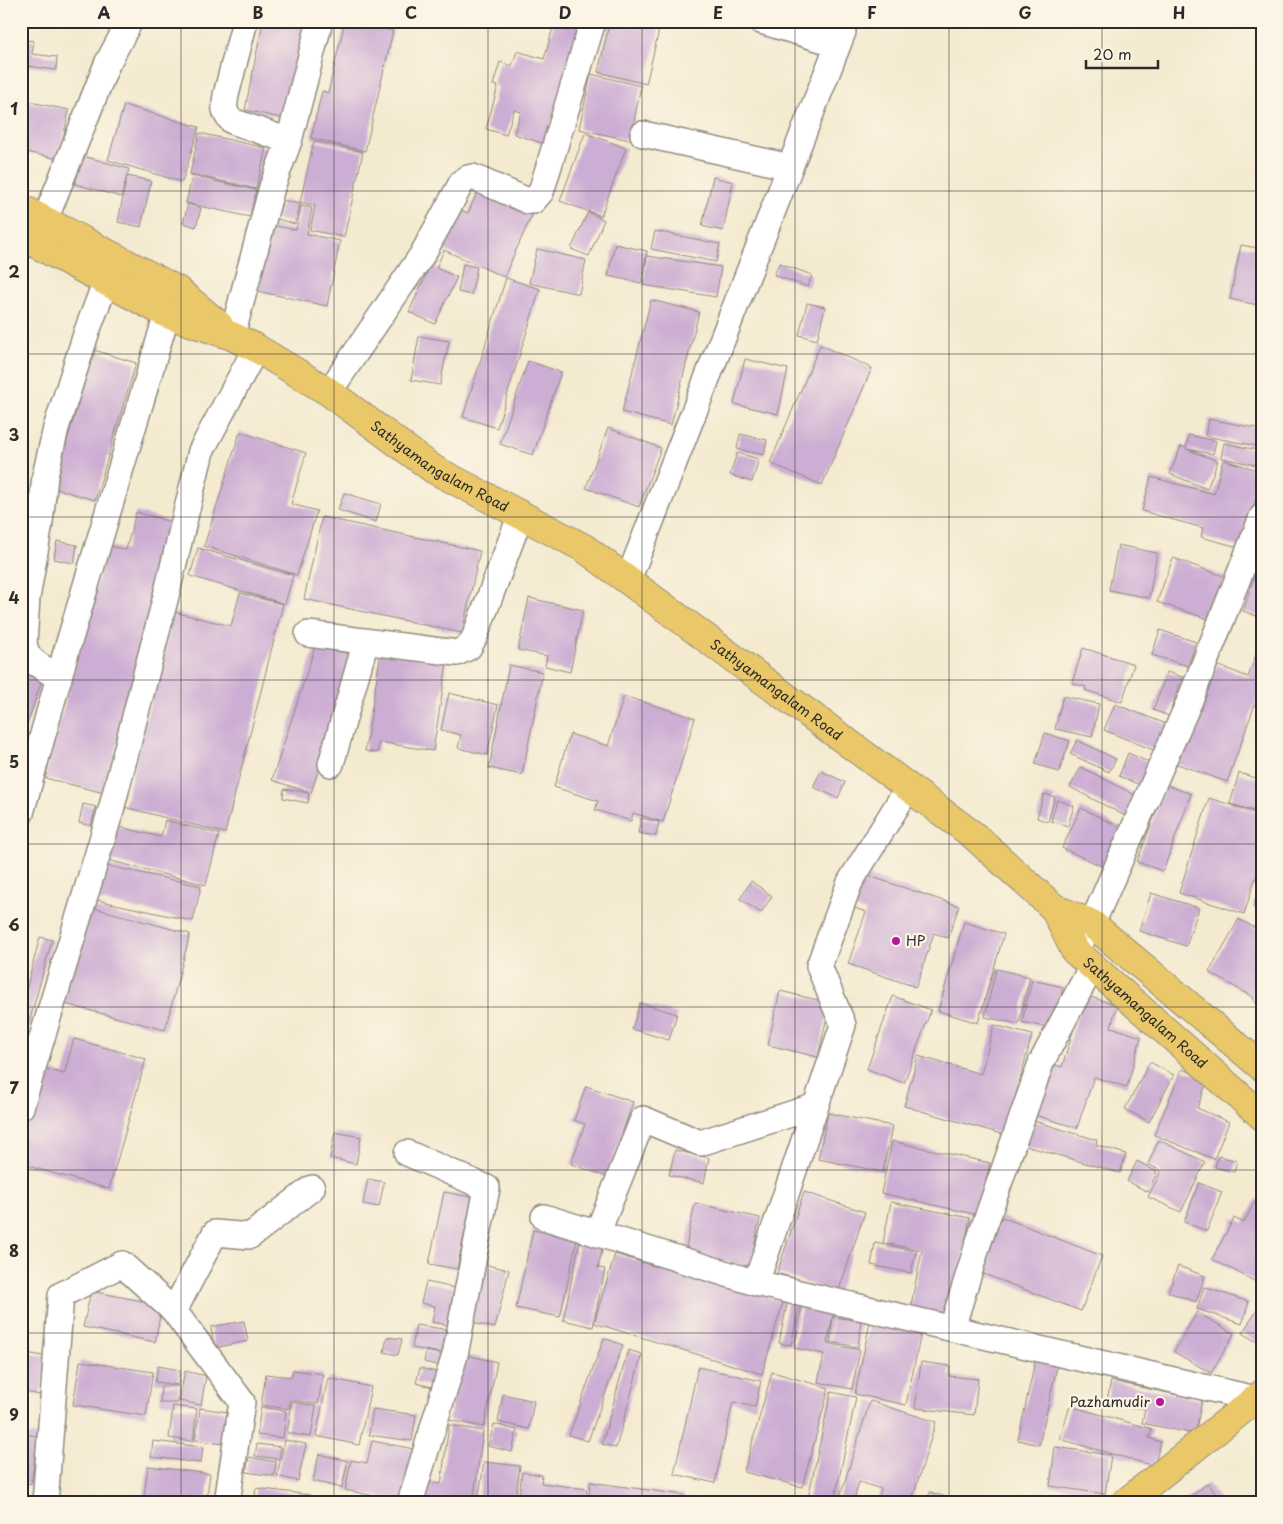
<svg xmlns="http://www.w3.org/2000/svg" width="1283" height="1524" font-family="'Playpen Sans',sans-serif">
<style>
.building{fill:#ccadd3}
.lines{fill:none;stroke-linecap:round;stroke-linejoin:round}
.minor-casing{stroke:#908a7e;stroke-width:28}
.major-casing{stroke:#908a7e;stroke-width:30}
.highway-casing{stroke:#908a7e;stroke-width:30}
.minor{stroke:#fff;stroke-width:25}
.major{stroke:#eac769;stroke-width:28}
.highway{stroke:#eac769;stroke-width:28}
.grid{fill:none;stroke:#2b2b2b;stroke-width:1;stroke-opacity:0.55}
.poi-dot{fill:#b5179e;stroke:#fcf5e5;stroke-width:2}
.labels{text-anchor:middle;stroke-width:4.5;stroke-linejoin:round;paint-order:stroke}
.street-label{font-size:14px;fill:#2b2b2b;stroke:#fcf5e5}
.poi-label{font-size:14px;fill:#2b2b2b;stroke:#fcf5e5;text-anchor:start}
.neatline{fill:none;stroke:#2b2b2b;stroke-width:2}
.grid-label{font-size:16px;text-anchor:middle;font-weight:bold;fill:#2b2b2b}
</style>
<rect width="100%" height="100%" fill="#fcf5e5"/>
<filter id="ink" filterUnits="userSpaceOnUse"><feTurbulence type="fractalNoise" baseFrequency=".02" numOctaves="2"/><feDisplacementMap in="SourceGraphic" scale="10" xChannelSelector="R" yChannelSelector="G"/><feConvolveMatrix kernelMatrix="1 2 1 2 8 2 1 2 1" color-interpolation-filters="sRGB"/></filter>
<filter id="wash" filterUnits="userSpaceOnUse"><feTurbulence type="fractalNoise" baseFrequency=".0096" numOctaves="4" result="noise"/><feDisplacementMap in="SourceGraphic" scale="20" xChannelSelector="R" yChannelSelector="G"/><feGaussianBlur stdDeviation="1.12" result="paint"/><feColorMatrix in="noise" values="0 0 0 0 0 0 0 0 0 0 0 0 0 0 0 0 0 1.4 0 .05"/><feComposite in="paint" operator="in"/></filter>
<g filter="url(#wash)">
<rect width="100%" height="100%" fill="#f4ead0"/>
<g id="blocks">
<path class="building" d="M203 21H223L222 27 203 24Z
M263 21H310L290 120 245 110Z
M345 21H352L393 31 365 151 311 138 322 91 328 93Z
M555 21 581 22 545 144 514 134 521 112 514 110 506 135 486 129 498 86 493 85 500 62 512 66 517 51 544 59Z
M610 21H642L660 26 646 84 598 72Z
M21 39 34 41 32 54 57 57 56 70 21 65Z
M591 74 641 86 630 140 579 129Z
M21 100 69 110 59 159 21 151Z
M124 105 199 127 182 182 108 160Z
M199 133 266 148 256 189 190 174Z
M585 133 626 148 601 216 560 201Z
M314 141 363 152 344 237 310 230 315 206 300 202Z
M83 156 129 169 121 197 75 184Z
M127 176 151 181 141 227 118 222Z
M192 176 256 190 250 217 186 203Z
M713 177 733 182 723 231 702 226Z
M481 184 535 208 504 277 444 250 436 268 457 277 435 324 409 312 456 208 468 213Z
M283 200 300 204 295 224 277 219Z
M188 204 201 208 196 227 183 223Z
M301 206 312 208 307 234 340 241 327 306 257 291 271 225 296 230Z
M588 212 604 220 589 256 571 249Z
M655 231 720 244 716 262 651 249Z
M615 244 647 251 641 283 608 276Z
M1241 245 1262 249V306L1230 299Z
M537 249 586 260 579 294 529 283Z
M647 256 721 267 716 297 643 285Z
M779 263 812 275 808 287 774 275Z
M463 264 477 267 471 295 458 292Z
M506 278 540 289 497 428 463 417Z
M651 300 699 312 671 425 622 412Z
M807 303 825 307 817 340 799 335Z
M419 336 449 341 440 385 411 380Z
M820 345 872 368 822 485 770 463Z
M94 350 136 363 95 500 53 488Z
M745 359 788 369 778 414 734 404Z
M528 361 561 372 533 455 500 444Z
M1209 419 1262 429V447L1205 436Z
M608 428 661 448 639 507 586 488Z
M240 432 306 453 291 504 317 511 297 575 204 546Z
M740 434 767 440 764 455 737 449Z
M1189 435 1216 441 1213 454 1186 449 1218 461 1207 489 1170 474 1181 446 1186 448Z
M1224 443 1262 451V466L1221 458Z
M737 453 759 459 752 482 730 475Z
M1223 460 1262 471V477L1242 548 1201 537 1203 528 1142 511 1151 477 1214 494Z
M344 493 381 504 376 522 338 510Z
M136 512 175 523 104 793 45 778 107 545 126 550Z
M322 517 480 551 462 633 304 599Z
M57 541 77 545 74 563 54 559Z
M1118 545 1157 553 1149 598 1109 590Z
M198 548 293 575 285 604 190 576Z
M1261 556H1262V618L1243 611Z
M1173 558 1226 577 1211 620 1157 602Z
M240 593 283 604 225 833 124 807 174 612 231 626Z
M529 598 583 610 570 672 545 666 547 656 518 650Z
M1160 630 1196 642 1188 666 1152 655Z
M316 644 355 656 311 793 272 780Z
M1083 648 1134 664 1122 702 1085 690 1086 687 1072 683Z
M381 652 447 663 433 751 379 742 377 753 365 751Z
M1257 652 1262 653V694L1259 693 1227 782 1172 762 1200 684 1209 687 1217 665 1248 677Z
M509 665 543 672 522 775 489 768Z
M21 669 43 677 22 739H21Z
M1167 672 1182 677 1169 716 1153 710Z
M449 693 498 705 487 755 458 748 461 735 441 730Z
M624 696 695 718 663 822 633 813 631 821 595 810 598 801 554 787 570 734 608 746Z
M1063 696 1099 704 1092 737 1055 729Z
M1115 704 1169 725 1158 752 1104 730Z
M1045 733 1070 741 1059 772 1035 764Z
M1077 740 1116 759 1109 772 1070 754Z
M1128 753 1153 764 1144 787 1119 776Z
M1081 767 1139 797 1129 818 1070 787Z
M821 771 845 782 838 798 813 787Z
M1239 773 1262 780V813L1230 804Z
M1166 785 1191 794 1163 871 1137 862Z
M284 789 309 793 308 803 283 798Z
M1044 794 1055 797 1048 822 1037 818Z
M1209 798 1262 815V858L1244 914 1179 893Z
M1057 800 1074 806 1068 826 1051 821Z
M83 804 96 807 91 826 79 823Z
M1081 808 1126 830 1108 869 1062 848Z
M641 818 659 822 656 836 638 833Z
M165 820 219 834 206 885 108 860 116 826 161 837Z
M99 864 201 886 193 921 92 899Z
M863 874 959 906 948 938 934 933 916 987 848 964 866 912 852 907Z
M751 881 772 896 761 913 740 899Z
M1261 884H1262V910L1253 907Z
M1151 893 1199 908 1186 946 1139 931Z
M87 906 190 934 165 1030 61 1003Z
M1239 919 1262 932V1006L1253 1001 1254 998 1209 972Z
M964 922 1004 934 978 1023 938 1011Z
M40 937 52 940 21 1052V1009Z
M996 969 1030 977 1019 1024 985 1017Z
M1032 980 1063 987 1054 1029 1022 1022Z
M780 991 830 1003 818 1057 768 1045Z
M1084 995 1117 1005 1111 1027 1141 1037 1127 1087 1094 1077 1077 1128 1035 1115 1052 1064 1062 1067Z
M893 996 931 1010 904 1083 867 1069Z
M640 1003 677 1014 669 1040 632 1029Z
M994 1025 1032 1035 1005 1135 904 1106 918 1056 981 1074Z
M74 1039 146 1059 109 1189 21 1164V1129L39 1067 64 1074Z
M1150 1062 1174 1075 1149 1122 1125 1109Z
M1182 1069 1208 1079 1197 1108 1229 1122 1214 1159 1154 1135Z
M586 1086 633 1102 607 1177 571 1164 585 1124 574 1120Z
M828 1113 892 1126 883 1172 818 1159Z
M1034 1121 1097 1140 1096 1145 1126 1154 1120 1173 1026 1146Z
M335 1132 361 1137 356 1164 330 1158Z
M1159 1140 1205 1162 1181 1212 1148 1197 1161 1171 1148 1164Z
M892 1141 990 1163 978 1215 881 1193Z
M675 1150 709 1158 704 1183 669 1175Z
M1218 1156 1237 1161 1234 1172 1215 1167Z
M1137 1161 1157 1172 1148 1192 1127 1181Z
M368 1179 384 1182 379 1207 363 1204Z
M1199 1183 1222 1192 1207 1231 1184 1222Z
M444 1192 472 1197 457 1269 429 1264Z
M804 1192 865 1212 838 1293 777 1273Z
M1256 1199 1262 1202V1281L1260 1284 1212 1259 1234 1218 1244 1223Z
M891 1202 970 1218 950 1323 909 1315 922 1250 883 1243Z
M695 1203 760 1218 750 1267 685 1252Z
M1002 1217 1102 1256 1081 1311 981 1273Z
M533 1230 577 1240 560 1317 516 1308Z
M581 1236 604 1241 598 1268 605 1269 593 1327 563 1320Z
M875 1243 916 1251 911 1273 871 1265Z
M615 1254 657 1267 658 1263 783 1302 762 1374 594 1323Z
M479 1263 509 1270 495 1328 465 1321Z
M1178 1266 1205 1276 1196 1302 1168 1292Z
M21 1281 28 1282 22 1313H21Z
M426 1282 460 1289 453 1326 432 1322 435 1306 421 1303Z
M1204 1287 1249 1302 1242 1324 1197 1309Z
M91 1291 162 1305 155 1342 83 1327Z
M788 1300 800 1302 791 1345 779 1343Z
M1262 1303V1345L1242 1333Z
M802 1305 834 1311 827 1343 860 1350 852 1389 818 1382 824 1354 794 1348Z
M1197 1312 1234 1334 1211 1373 1174 1352Z
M833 1317 861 1321 858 1347 830 1342Z
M871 1317 922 1328 906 1405 855 1394Z
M244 1321 248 1341 214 1348 211 1327Z
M416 1325 450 1330 446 1354 412 1348Z
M387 1337 402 1339 398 1355 384 1352Z
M604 1338 623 1345 588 1441 569 1435Z
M628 1350 642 1354 616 1448 602 1444Z
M426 1351 448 1356 445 1367 424 1362Z
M21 1352 48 1357 40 1395 21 1391Z
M461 1354 497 1362 484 1427 449 1420Z
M1036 1357 1058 1362 1039 1445 1018 1440Z
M80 1361 153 1372 146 1416 73 1405Z
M921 1362 950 1366 949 1376 978 1379 974 1415 915 1408Z
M158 1366 180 1370 178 1385 155 1382Z
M698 1367 761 1381 755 1407 733 1402 715 1483 674 1474Z
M420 1368 443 1374 440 1389 416 1383Z
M293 1370 323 1374 318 1404 290 1400 289 1409 261 1405 266 1374 291 1377Z
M185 1371 206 1376 201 1405 179 1401Z
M772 1372 829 1388 802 1487 744 1472Z
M328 1378 371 1387 359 1445 316 1436Z
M1111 1381 1202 1400 1195 1434 1142 1423 1145 1408 1107 1401Z
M161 1386H179L178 1403H160Z
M831 1392 856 1397 834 1503 808 1498Z
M503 1394 534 1401 529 1429 498 1422Z
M870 1401 936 1422 911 1503H877L881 1489 859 1482 853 1503H838Z
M292 1402 316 1406 311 1437 287 1433Z
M173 1406 197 1409 193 1441 169 1438Z
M1070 1406 1152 1429 1149 1438 1161 1442 1154 1466 1060 1439Z
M261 1407 286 1411 283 1438 257 1435Z
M200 1408 228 1412 223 1444 195 1440Z
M373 1409 416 1415 412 1441 369 1435Z
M494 1424 517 1430 512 1452 488 1446Z
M449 1425 483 1431 473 1503H419L422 1481 441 1484Z
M21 1434 38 1436 31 1484 21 1482Z
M285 1440 306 1444 298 1481 277 1476Z
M153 1441 203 1447 201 1463 151 1457Z
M372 1441 414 1449 404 1502 345 1490 351 1460 367 1463Z
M257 1444 281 1447 279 1459 255 1456Z
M1055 1447 1111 1455 1105 1494 1050 1486Z
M319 1454 348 1461 342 1488 313 1481Z
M249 1457 276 1462 274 1476 246 1472Z
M484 1462 520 1466 515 1503H478Z
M148 1466 210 1474 206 1503H143Z
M522 1472 542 1475 541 1483 587 1489 585 1503H518Z
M590 1482 684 1495 683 1503H588Z
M1208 1483 1222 1503H1182Z
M256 1488 310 1495 309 1503H254Z
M930 1492 962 1502 961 1503H927Z"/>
</g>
</g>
<g filter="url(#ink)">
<use href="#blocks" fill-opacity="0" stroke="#908a7e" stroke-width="1"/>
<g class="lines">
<g class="minor-casing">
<path id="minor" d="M245 21 226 95C224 107 223 112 232 121L289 141
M761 21 838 44
M643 134 790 167
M45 220 107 64 130 21
M232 336 272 187 289 141 320 21
M329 392 422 255 462 182 468 178 473 177 528 201H533L541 192 593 21
M628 580 843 32
M308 634 457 653 469 647 475 636 521 514
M59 678 37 664 27 655 24 643 27 598 40 523 45 476 56 428 87 331 106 281
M331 764 366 641
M21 813 64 659 167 314
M1075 951 1092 924 1190 700 1262 517
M21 1107 111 810 165 600 201 451 256 348
M407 1153 487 1188 455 1355 410 1503
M544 1217 756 1283 1255 1399
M597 1234 643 1119 700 1143 816 1106
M756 1283 843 1025 819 966 850 882 908 788
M174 1311 242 1402 227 1503
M952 1328 978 1244 1041 1063 1092 966
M45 1503 61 1295 122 1264 174 1311 215 1233 250 1236 312 1188"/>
</g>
<g class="major-casing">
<path id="major" d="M1125 1503 1262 1394"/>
</g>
<g class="highway-casing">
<g id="highway">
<path d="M21 208 177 290 219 325"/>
<path id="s1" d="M21 236 167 314 232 336 256 348 329 392 433 469 584 548 973 835 1054 908 1075 951 1262 1116"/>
<path d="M1054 908 1092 924 1262 1067"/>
</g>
</g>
<use href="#minor" class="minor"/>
<use href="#major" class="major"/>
<use href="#highway" class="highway"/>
</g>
</g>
<path class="grid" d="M181 21V1503M334 21V1503M488 21V1503M642 21V1503M795 21V1503M949 21V1503M1102 21V1503M21 191H1262M21 354H1262M21 517H1262M21 680H1262M21 844H1262M21 1007H1262M21 1170H1262M21 1333H1262"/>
<g class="poi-dot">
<circle cx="896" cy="941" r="5"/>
<circle cx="1160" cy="1402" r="5"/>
</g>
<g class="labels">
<g class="street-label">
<text dy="5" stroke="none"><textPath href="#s1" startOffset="480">Sathyamangalam Road</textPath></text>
<text dy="5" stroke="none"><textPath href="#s1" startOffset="885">Sathyamangalam Road</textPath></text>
<text dy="5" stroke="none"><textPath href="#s1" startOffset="1380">Sathyamangalam Road</textPath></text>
</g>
<g class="poi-label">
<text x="906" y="946">HP</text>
<text x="1150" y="1407" text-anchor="end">Pazhamudir</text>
</g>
</g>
<rect width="1283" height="1524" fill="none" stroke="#fcf5e5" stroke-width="55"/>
<path d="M1086 60v8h72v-8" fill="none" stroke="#2b2b2b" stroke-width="2.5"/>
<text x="1093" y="60" font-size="15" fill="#2b2b2b" stroke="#fcf5e5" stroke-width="4" paint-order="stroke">20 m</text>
<rect x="28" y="28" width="1228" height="1468" class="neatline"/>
<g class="grid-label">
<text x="104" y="19">A</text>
<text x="258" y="19">B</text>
<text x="411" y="19">C</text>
<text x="565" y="19">D</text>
<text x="718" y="19">E</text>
<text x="872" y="19">F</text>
<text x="1025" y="19">G</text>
<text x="1179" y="19">H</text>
<text x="14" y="115">1</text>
<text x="14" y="278">2</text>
<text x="14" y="441">3</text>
<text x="14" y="604">4</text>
<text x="14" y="768">5</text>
<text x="14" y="931">6</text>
<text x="14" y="1094">7</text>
<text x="14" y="1257">8</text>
<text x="14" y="1421">9</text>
</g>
</svg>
